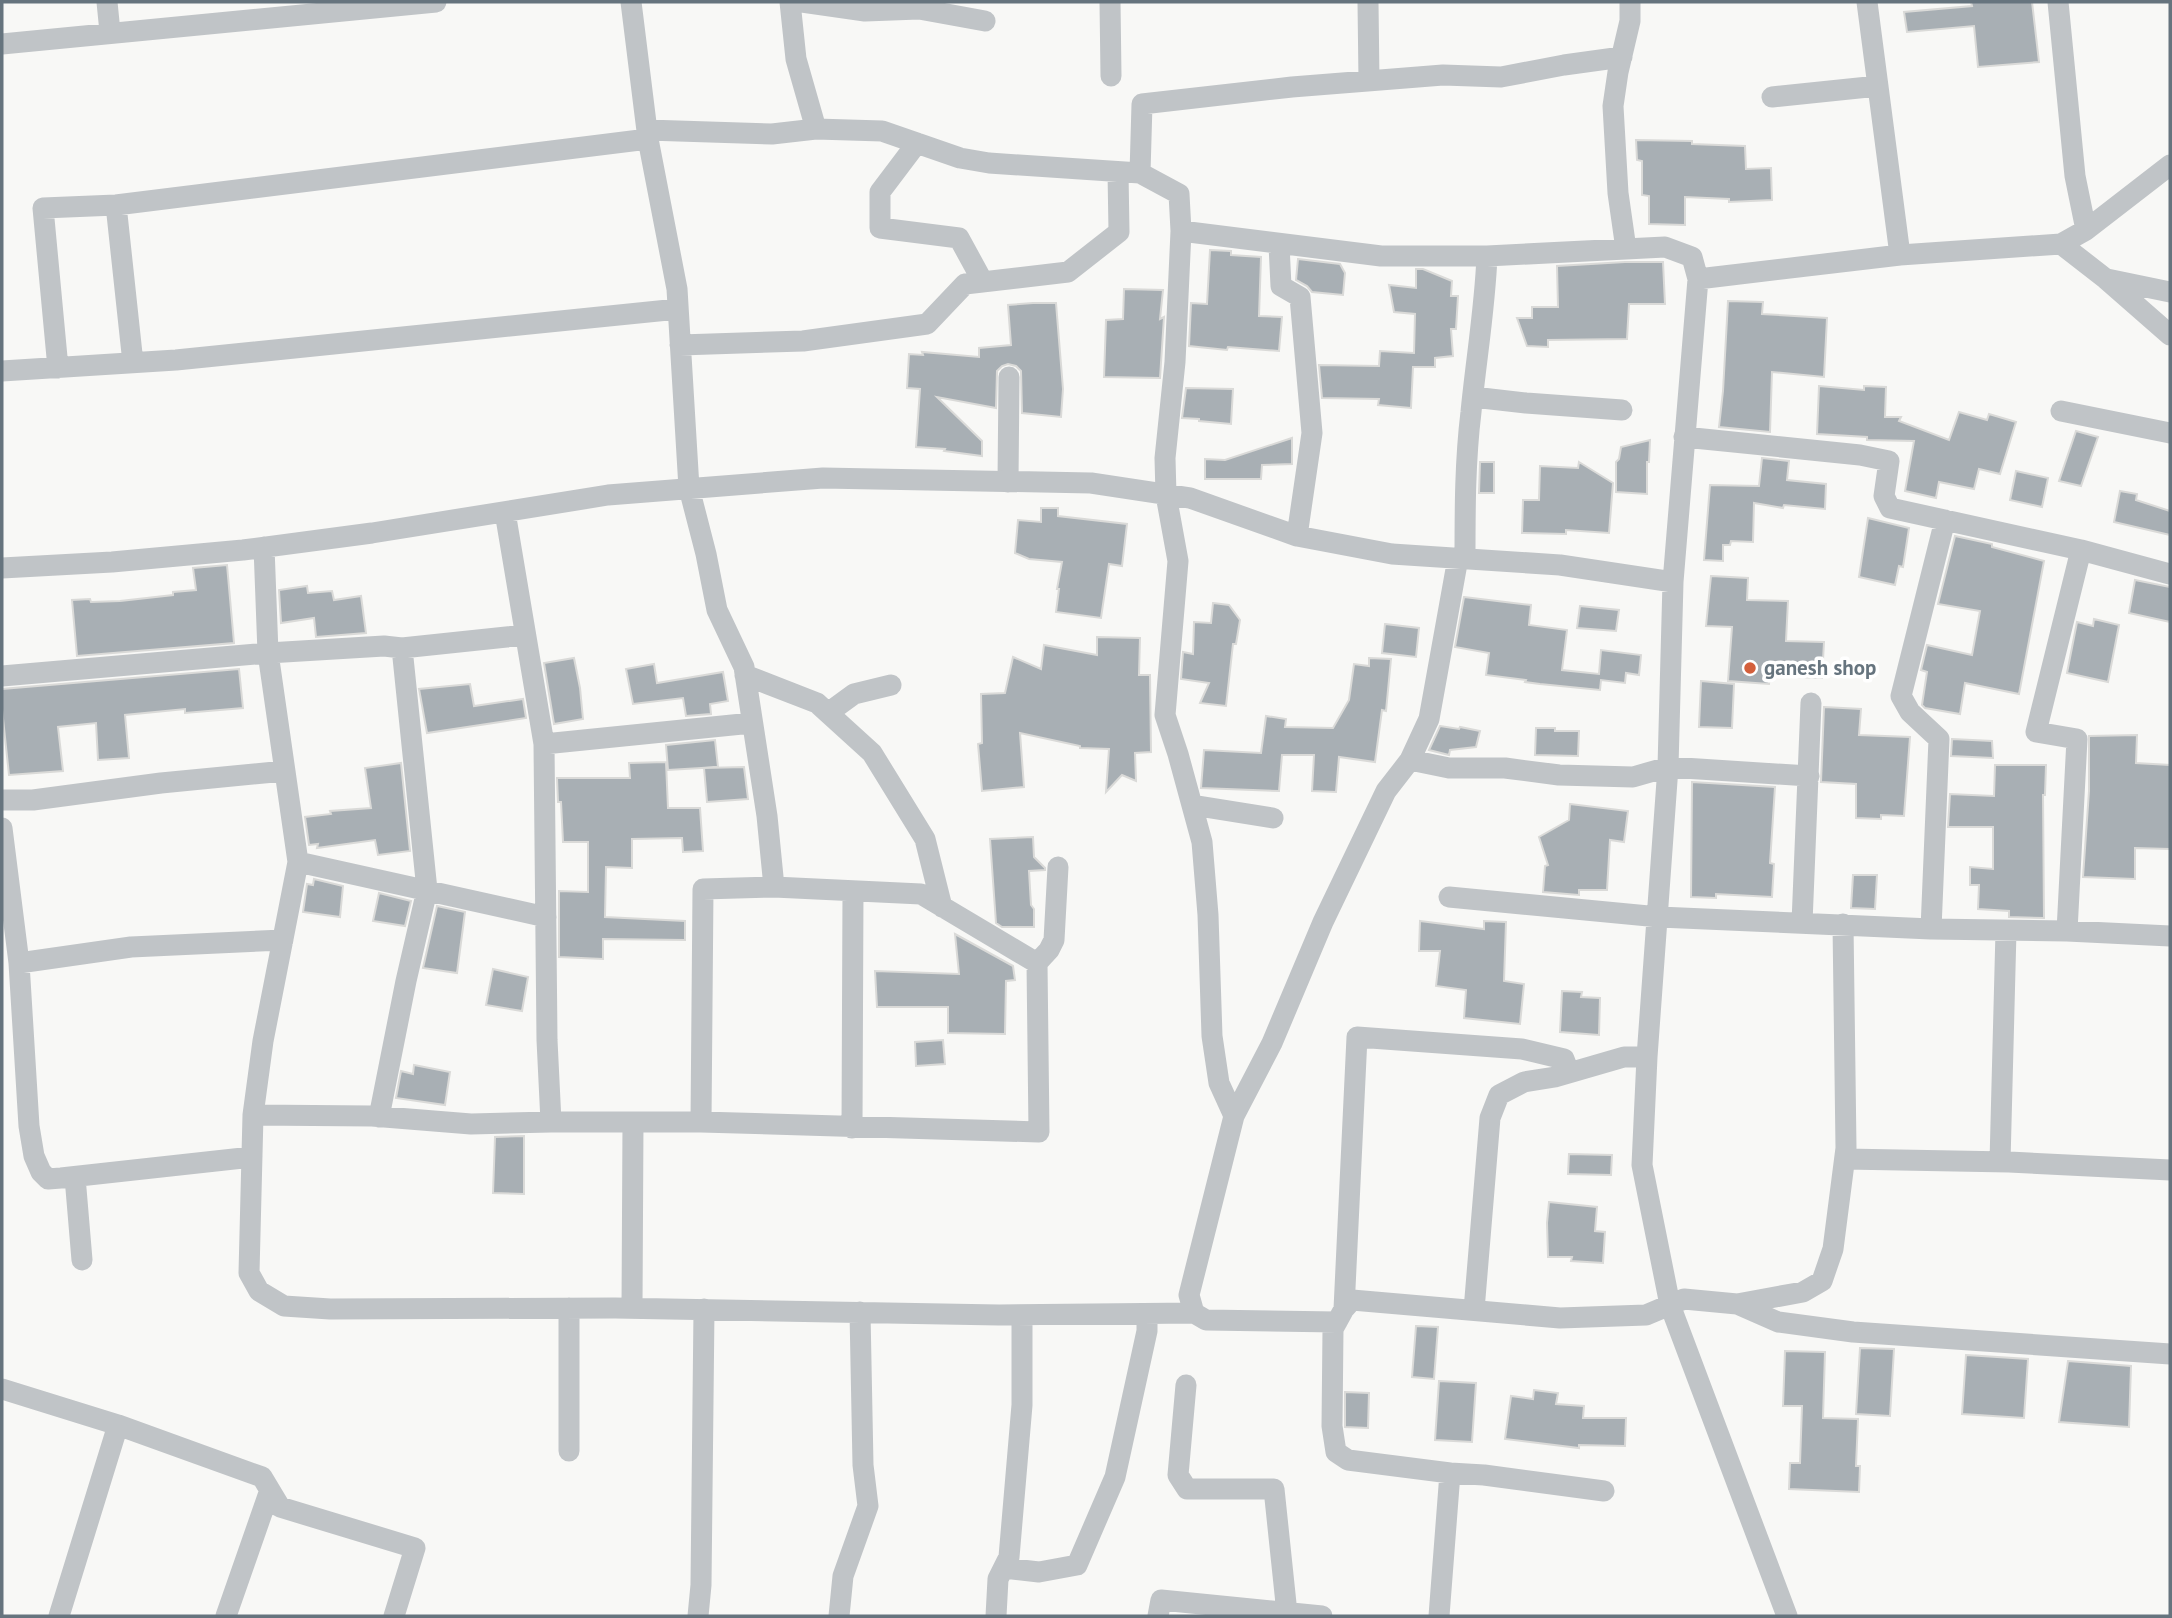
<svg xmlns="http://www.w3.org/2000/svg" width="2172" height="1618" font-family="'PT Sans',sans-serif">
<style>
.building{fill:#a8afb4;stroke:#dadad8;stroke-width:2}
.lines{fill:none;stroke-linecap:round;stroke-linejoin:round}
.minor{stroke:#c0c4c7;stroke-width:21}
.poi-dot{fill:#d35f3b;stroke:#fff;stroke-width:2.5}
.labels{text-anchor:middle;stroke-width:7;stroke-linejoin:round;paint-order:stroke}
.poi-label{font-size:21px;font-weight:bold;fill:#66747e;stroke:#fff;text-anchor:start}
</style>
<rect width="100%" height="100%" fill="#f8f8f6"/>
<path class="building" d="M1971 2H2032L2039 62 1978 67 1974 26 1907 32 1904 12 1972 6Z
M1636 140 1692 141V144L1745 146 1746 169 1771 168 1772 200 1729 202V199L1685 197V225L1649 224V196L1642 195V161L1637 160Z
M1210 250 1231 251V255L1261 257 1259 316 1282 317 1279 351 1228 347 1227 350 1189 346 1191 303 1207 304Z
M1298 259 1340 264 1345 273 1343 295 1312 292 1307 286 1296 280Z
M1625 262H1663L1665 304H1629L1627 339 1548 340V347L1527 346 1517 318H1532V307H1558L1557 266Z
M1416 269H1423L1452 281 1451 296H1458L1456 329H1451L1453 356 1435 358V367H1413L1411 408 1378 405 1379 399 1322 398 1319 365 1379 366 1380 351 1414 353 1415 314 1394 312 1389 285 1416 288Z
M1124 289 1163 290 1160 319 1164 317 1160 378 1104 377 1106 320 1123 319Z
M1728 301 1763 302 1762 314 1827 318 1824 377 1772 372 1770 432 1719 427 1723 391Z
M1033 303H1056L1063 389 1061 417 1022 413 1021 371 1016 366 1008 364 1002 366 997 371 996 408 937 397 982 441V456L944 451 945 449 916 447 920 389 907 388 909 354 923 355 922 352 979 357V348L1011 345 1008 305Z
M1819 386 1864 390V386L1886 387 1885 417H1901L1899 421 1949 440 1959 412 1987 420 1989 414 2016 422 2000 474 1979 469 1974 489 1939 482 1936 498 1905 491 1914 441 1867 440V437L1817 434Z
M1186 388 1233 389 1231 424 1199 421V419L1182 418Z
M2076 431 2098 437 2081 486 2059 481Z
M1292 438V464L1262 465 1261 479H1205V459L1225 460Z
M1650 440 1649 462H1647V494L1616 492V462L1619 459 1621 447Z
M1762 458 1789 461 1787 480 1826 484 1825 509 1784 505 1783 508 1754 503 1753 542 1731 541 1730 545H1723V561L1704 560 1710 485 1759 486Z
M1480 462H1494V493H1479Z
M1579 462 1613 483 1609 533 1566 530V534L1522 533 1523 500H1539L1540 466 1578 468Z
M2016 471 2048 478 2042 507 2010 500Z
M2120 491 2137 494 2136 500 2170 511V535L2114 522Z
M1041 508H1058V516L1127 524 1122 566 1109 564 1101 618 1056 612 1059 589H1057L1062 562 1029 559 1015 553 1018 520 1041 522Z
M1868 518 1909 528 1903 567 1899 566 1895 585 1859 577Z
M1955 536 1992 544V547L2044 561 2019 694 1965 683 1960 714 1925 708 1922 705 1927 672 1921 670 1927 645 1972 655 1980 611 1938 604Z
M227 565 234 643 77 656 72 600 90 599 91 602 120 601 173 595V592L196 590 193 568Z
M1711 576 1748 578 1747 600 1788 601 1786 641 1824 642 1822 678 1770 676 1769 684 1728 681 1732 627 1706 626Z
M2135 580 2170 587V622L2129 613Z
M307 586 308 593 332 591 334 600 361 596 366 633 316 637 314 618 281 623 279 590Z
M1464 597 1531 605 1529 625 1567 630 1562 670 1599 674 1601 650 1641 655 1639 675 1626 673 1625 683 1601 680 1600 690 1540 684 1525 682 1526 680 1486 675 1489 653 1455 647Z
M1213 603 1229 605 1240 620 1236 644H1233L1226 706 1200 703 1209 683 1181 679 1183 652 1193 654 1194 622 1211 623Z
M1580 606 1619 610 1616 631 1577 628Z
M2094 619 2119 625 2108 682 2067 673 2077 622 2093 626Z
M1385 624 1419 628 1416 657 1382 653Z
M1097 637 1140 638 1139 675H1150L1151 752 1135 753 1136 781 1122 775 1106 792 1109 749 1080 748V746L1020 733 1024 787 982 791 978 744 982 743 981 694 1005 693 1013 657 1041 669 1044 645 1097 655Z
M574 658 580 688 583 719 554 724 544 663Z
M1369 658 1391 659 1386 711 1382 710 1375 762 1339 757 1336 792 1312 791 1314 755H1282L1279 791 1201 788 1204 750 1261 753 1266 716 1286 719 1285 727 1333 728 1349 700 1354 664 1369 666Z
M654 664 657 683 723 672 728 701 710 704 711 714 686 716 683 698 633 704 626 669Z
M239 669 243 708 185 713V709L125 715 129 758 98 760 96 723 58 727 63 771 9 775 2 709V689Z
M1701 681 1734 684 1732 728 1699 727Z
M470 684 474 706 523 699 526 718 427 733 419 689Z
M1824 707 1861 709 1859 735 1910 737 1904 816 1881 815V819L1856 818V784L1821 782Z
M1440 726 1459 729 1460 727 1480 731 1476 747 1450 750 1449 755 1429 750Z
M1536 728H1555V731H1579L1578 756 1535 755Z
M2137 735 2136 763 2170 765V849L2135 848V879L2083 877 2089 791V736Z
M1952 739 1992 741 1993 758 1951 756Z
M715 740 718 767 668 770 666 745Z
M666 762 668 808H700L703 851 683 852 682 838 632 839V868L606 867 605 917 685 921V940L603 939V959L559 957V891L588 892V842H563L561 802H558L557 778H630L629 763Z
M401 763 410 851 378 855 375 840 317 848 318 844 309 845 305 817 331 814 330 811 371 808 365 768Z
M1995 765H2046L2045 795H2043L2044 918 2009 917V911L1978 909 1979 885H1970V867L1993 869V827H1948L1950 794 1994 796Z
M744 767 748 799 707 802 704 768Z
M1692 782 1775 787 1770 863 1774 864 1772 897 1716 894V898L1691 897Z
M1570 804 1628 811 1624 842 1610 840 1607 890H1579V895L1543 892 1545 866 1548 865 1539 837 1569 820Z
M1033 837 1034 857 1045 868V870L1029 871 1031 905 1034 909V927H1002L996 923 990 839Z
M1853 875H1877L1875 909 1851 908Z
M314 879 343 886 340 917 303 912 307 884 313 885Z
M379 893 411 901 405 926 373 921Z
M437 906 465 912 457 973 423 968Z
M1420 921 1484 929V921L1506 922 1504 981 1524 984 1520 1024 1464 1018 1466 990 1436 986 1440 951H1419Z
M955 934 1013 966 1015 980 1006 981 1005 1034 948 1033V1007H877L875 971 959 974Z
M493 969 528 977 522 1011 486 1005Z
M1562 991 1582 992 1581 997 1600 998 1599 1035 1560 1032Z
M943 1040 945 1064 916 1066 915 1042Z
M414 1065 450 1072 445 1105 396 1098 401 1071 413 1074Z
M524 1136V1194L493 1193 495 1137Z
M1569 1154 1612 1155 1611 1175 1568 1174Z
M1549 1202 1597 1207 1595 1231 1605 1232 1603 1263 1571 1261 1572 1257H1548L1547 1223Z
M1416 1326 1438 1327 1434 1379 1412 1377Z
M1860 1348 1894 1349 1890 1416 1856 1414Z
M1785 1351 1825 1352 1823 1418 1858 1419 1856 1466H1860L1859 1492 1789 1489 1790 1463H1800L1802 1406H1783Z
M1966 1355 2028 1359 2024 1418 1962 1414Z
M2068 1361 2131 1366 2129 1427 2059 1422Z
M1439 1381 1476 1383 1472 1442 1435 1440Z
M1534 1390 1558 1393 1556 1404 1584 1406 1583 1418H1626L1625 1446 1579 1445V1448L1505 1439 1511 1396 1533 1399Z
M1345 1392 1369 1393 1368 1428 1345 1427Z"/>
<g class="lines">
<path class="minor" d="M107 2 110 32
M631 2 648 139 677 289 689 488 706 554 717 610 744 667 767 816 774 887
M790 2 796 59 816 129
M802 2 865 11 919 9 985 21
M1110 2 1111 76
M1368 2 1369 81
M1867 2 1900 255
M2058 2 2075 176 2086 230
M2 44 436 2
M1772 97 1878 86
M647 130 772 134 816 129 882 131 960 158 989 163 1140 173 1142 104 1292 87 1443 75 1501 77 1564 65 1622 57
M917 143 880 192V228L959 238 983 282
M1140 173 1179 194 1181 231
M116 205 133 363
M2061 244 2106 279 2170 335
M1279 245 1281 286 1300 297 1312 433 1297 536
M1626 249 1618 193 1613 106 1618 72 1630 21V2
M2107 279 2170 292
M680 345 803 341 927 324 965 284 1068 272 1119 232 1118 172
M58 368 43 208 116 205 648 139
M2 371 176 360 678 309
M1473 397 1526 403 1622 410
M2061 411 2170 433
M1684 437 1860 455 1889 461 1884 496 1890 508 2081 550 2170 574
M1008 482 1009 377
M264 547 268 653 298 862 263 1041 253 1115 249 1273 259 1291 284 1306 330 1309 615 1308 999 1315 1194 1313
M1465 559C1465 510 1465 461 1471 412 1476 360 1485 308 1487 256L1665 247 1692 257 1698 279
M2 568 112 562 243 550 372 533 608 495 823 478 1091 483 1190 498 1297 536 1392 554 1560 565 1673 582
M745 675 817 703 872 753 925 839 942 907
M2 676 268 653 384 646 402 648 525 635
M828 713 854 694 891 685
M544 744 752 723
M1410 760 1449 768H1505L1559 775 1633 777 1668 767 1809 776
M2 800H33L161 783 285 771
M1192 805 1273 818
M2 828 19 963 29 1126 34 1156 41 1172 48 1179 61 1178 252 1157
M298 862 546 917
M1449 897 1659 917 1931 929 2067 931 2170 936
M1802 923 1811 703
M1931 929 1939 739 1910 712 1901 696 1945 520
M2067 931 2077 739 2036 732 2081 550
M19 963 131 947 283 940
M1037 963 1049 950 1054 940 1058 867
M253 1115 372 1116 471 1124 551 1122 547 1040 544 744 505 512
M1234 1116 1219 1083 1212 1036 1208 915 1202 842 1178 754 1165 715 1178 561 1166 495 1165 458 1175 362 1181 231 1381 256H1487
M379 1117 406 981 427 890 402 648
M551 1122H701L1039 1132 1037 963 921 894 774 887 703 889 701 1122
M852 1128 853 891
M1845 1159 2009 1162 2170 1170
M2000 1162 2006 931
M75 1177 82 1260
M1737 1304 1778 1322 1853 1332 2170 1354
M632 1308 633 1122
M1344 1309 1357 1037 1522 1049 1564 1059 1569 1072
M1474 1310 1490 1118 1499 1095 1524 1082 1555 1077 1624 1057H1647
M1337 1322 1206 1320 1194 1313 1189 1295 1234 1116 1272 1043 1323 922 1386 791 1410 760 1429 719 1458 558
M1186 1385 1178 1475 1187 1489H1274L1287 1613
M2 1389 118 1425 262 1477 280 1507 415 1548 394 1616
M569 1451V1308
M1450 1473 1348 1460 1336 1452 1332 1426 1333 1329 1344 1309 1352 1300 1560 1318 1646 1315 1684 1299 1737 1304 1803 1292 1822 1281 1833 1249 1846 1148 1843 924
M1004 1568 1039 1572 1077 1565 1115 1477 1147 1331V1314
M59 1616 118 1425
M226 1616 270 1490
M698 1616 701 1585 704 1309
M839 1616 843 1576 868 1506 863 1465 860 1312
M996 1616 998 1579 1009 1557 1022 1405V1315
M1158 1616 1161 1600 1322 1616
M1439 1616 1450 1473 1484 1475 1604 1491
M1787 1616 1670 1305 1642 1165 1647 1057 1668 767 1673 582 1698 279 1900 255 2061 244 2086 230 2170 165"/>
</g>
<circle class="poi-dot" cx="1750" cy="668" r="7"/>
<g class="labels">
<g class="poi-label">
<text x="1764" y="675">ganesh shop</text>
</g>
</g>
<rect width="2172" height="1618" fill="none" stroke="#66747e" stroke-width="7"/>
</svg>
